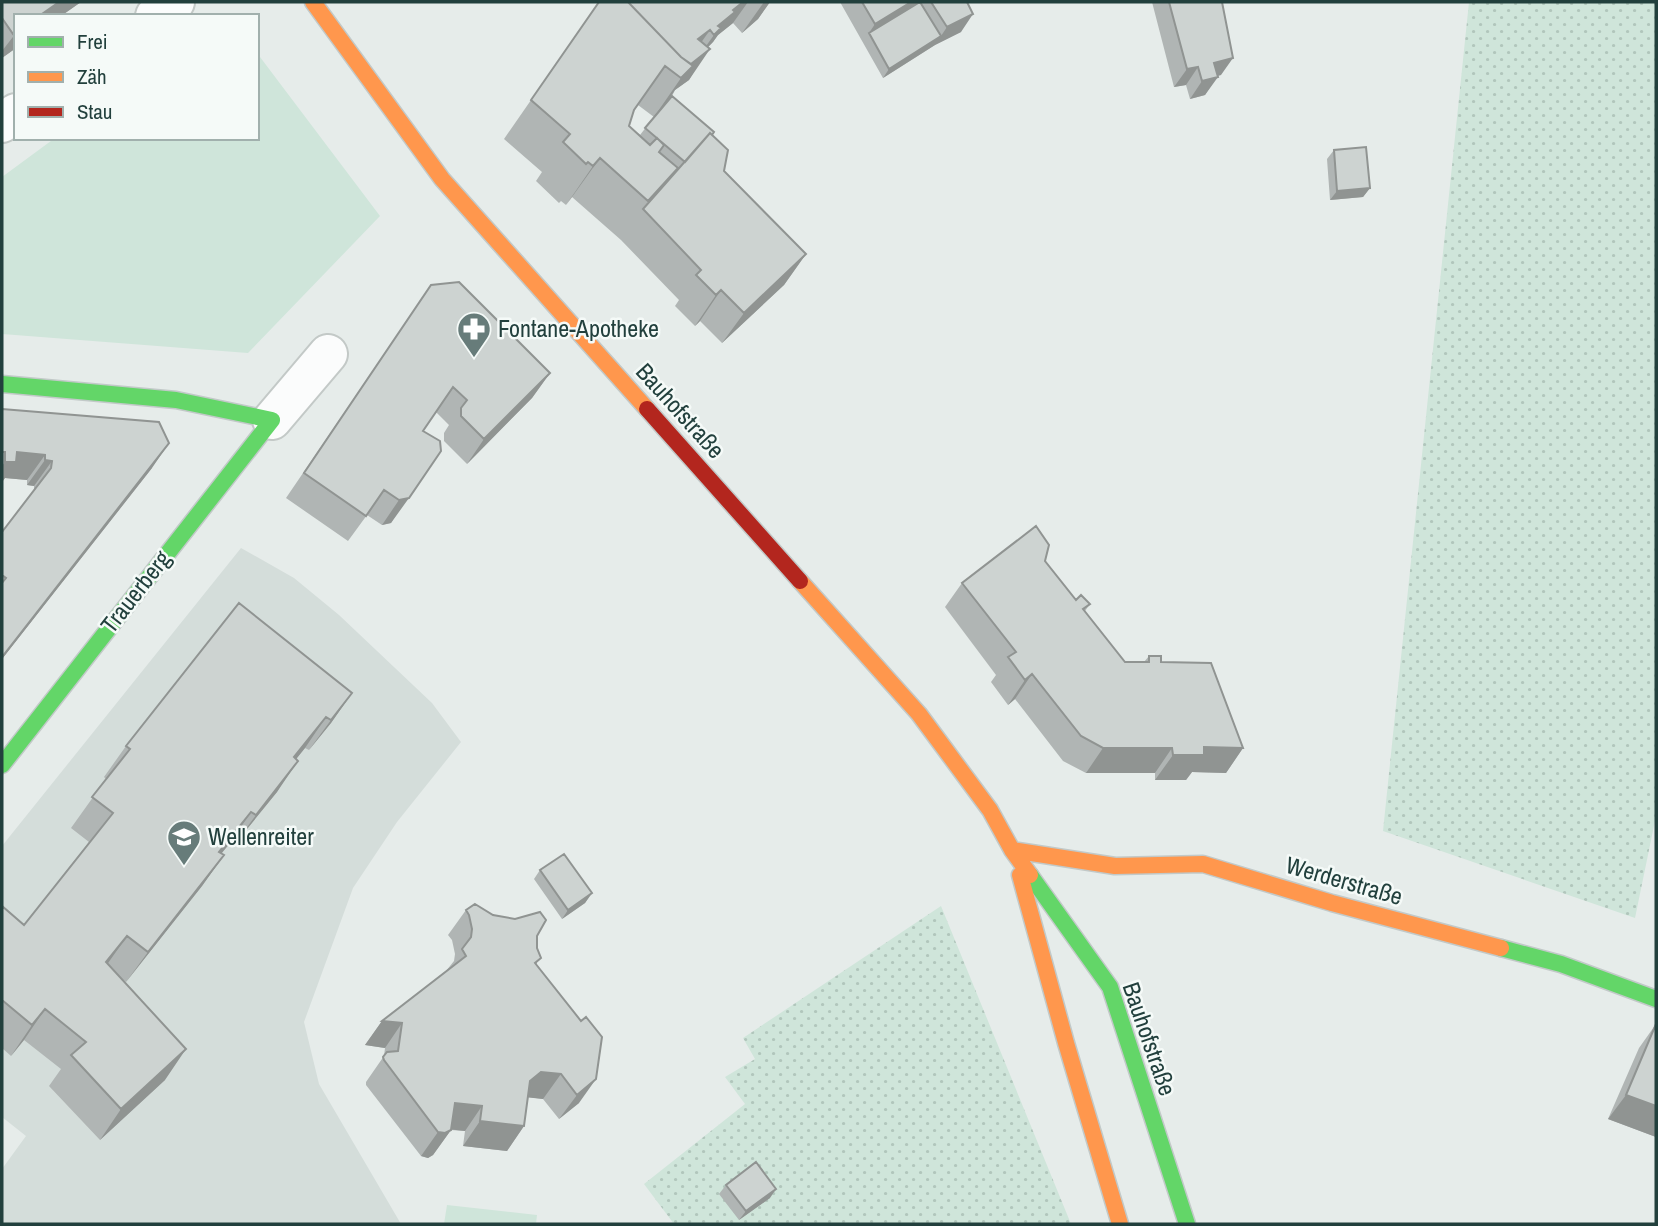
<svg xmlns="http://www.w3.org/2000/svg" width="1658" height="1226" font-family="'Archivo Narrow',sans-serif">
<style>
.built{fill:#d4ddda}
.grass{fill:url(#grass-dots)}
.park{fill:#cfe5da}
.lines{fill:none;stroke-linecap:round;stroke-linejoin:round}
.street-casing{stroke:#c3c9c7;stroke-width:42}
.fast-casing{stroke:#c2c9c8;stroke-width:19}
.slow-casing{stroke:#c2c9c8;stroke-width:19}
.jam-casing{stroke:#c2c9c8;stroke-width:19}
.street{stroke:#fbfcfc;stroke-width:38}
.fast{stroke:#63d668;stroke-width:16}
.slow{stroke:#ff974d;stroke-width:16}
.jam{stroke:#b3261e;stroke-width:16}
.wall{fill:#b0b5b4;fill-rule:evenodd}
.shaded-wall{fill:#909492}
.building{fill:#cdd3d1;stroke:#909492;stroke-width:2}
.labels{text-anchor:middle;stroke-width:5;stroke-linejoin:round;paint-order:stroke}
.poi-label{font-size:24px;fill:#22403d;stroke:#f5faf8;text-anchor:start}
.street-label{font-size:24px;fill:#22403d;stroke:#f5faf8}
</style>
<defs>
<pattern id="grass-dots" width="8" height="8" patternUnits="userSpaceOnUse" patternTransform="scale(1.75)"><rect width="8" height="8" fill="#cfe5da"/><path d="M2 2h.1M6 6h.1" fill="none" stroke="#b1c6bc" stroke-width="1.8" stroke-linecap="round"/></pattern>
</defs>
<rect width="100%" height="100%" fill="#e6ecea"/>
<path class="built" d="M241 548 294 578 339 615 432 703 461 742 397 822 353 888 304 1022 319 1084 401 1224H2V1169L26 1136 2 1117V846Z"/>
<path class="grass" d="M1469 2H1656V816L1635 918 1383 831Z
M941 906 1071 1224H674L644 1184 745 1104 725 1077 755 1059 743 1038Z"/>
<path class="park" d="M257 53 380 216 248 353 2 334V177L55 138H257Z
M447 1205 537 1215 536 1224H444Z"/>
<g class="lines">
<g class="street-casing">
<path id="street" d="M155 16 175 2
M2 123 16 113
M272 420 328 354"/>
</g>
<g class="fast-casing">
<path id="fast" d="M2 384 176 400 272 420 2 765
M1030 875 1110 987 1187 1224
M1501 948 1561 964 1656 999"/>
</g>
<g class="slow-casing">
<path id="slow" d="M313 2 442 179 647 409
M800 581 919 714 990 810 1012 850 1030 875
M1012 850 1115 866 1203 864 1332 903 1501 948
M1020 875 1066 1043 1120 1224"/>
</g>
<g class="jam-casing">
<path id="jam" d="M647 409 800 581"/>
</g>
<use href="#street" class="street"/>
<use href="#fast" class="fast"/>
<use href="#slow" class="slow"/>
<use href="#jam" class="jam"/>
</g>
<path class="wall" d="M2 2H81L61 16H16V48L2 58Z
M599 2H770L758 19 742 33 733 23 718 35 713 42 708 47 689 80 675 90 672 96 712 135 724 171 806 254 784 285 722 343 700 321 695 326 675 306 679 300 621 240 572 197 566 205 561 201 559 203 536 181 542 172 504 139ZM638 105 654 117 640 135 629 126 634 111Z
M840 2H967L961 32 935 45 883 78Z
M1152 2H1222L1221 75 1217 76 1205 95 1190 99 1186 85 1174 87Z
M1334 150 1370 188 1363 197 1330 200 1327 159Z
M414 310 550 373 532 398 467 464 444 441V433L449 425 436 412 423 431 440 441 391 523 382 525 367 515 348 541 286 498Z
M2 409 152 468 2 659V532L34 490V486L27 485V480L5 478 2 482Z
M1045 561 1076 600 1090 604 1085 611 1125 662H1144L1149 656 1161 662 1243 748 1226 773 1192 772 1186 780H1155V773H1086L1063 761 1015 699 1008 705 991 682 996 675 945 607 962 583Z
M352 693 331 723 309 750 305 748 296 759 277 792 234 845 230 843 221 854 224 855 202 886 126 982 122 979 165 1080 100 1140 49 1086 61 1069 24 1040 11 1056 2 1048V906L24 925 89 842 71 828 106 779 104 777 126 746Z
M540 870 592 893 585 903 562 919 534 879Z
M466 910 493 915 537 936V965L581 1021 579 1103 559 1119 543 1099 528 1097 524 1126 507 1151 463 1146 465 1131 451 1130 433 1155 428 1158 421 1156 366 1085V1082L384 1056 385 1048 365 1045 382 1021 446 971 454 961 455 954 452 940 448 935Z
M1656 1024V1137L1608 1119 1639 1048Z
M726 1185 770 1198 739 1220 719 1194Z"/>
<path class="shaded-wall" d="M59 2H76L71 9 61 16H39Z
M76 2H81L71 9Z
M743 2H748L733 23 718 35 713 42 708 47 710 49 689 80 675 90 665 105 654 117 681 78 683 70 696 60 714 35 718 26 733 10Z
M764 2H770L758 19 742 33Z
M911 2H919L869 33 875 24Z
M973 14 961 32 935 45 883 78 889 69 941 36 947 27Z
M710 30 688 61 698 39Z
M16 33V48L2 58V51Z
M1233 58 1221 75 1201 80 1214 63Z
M1198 67 1186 85 1174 87 1187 69Z
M1218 77 1205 95 1190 99 1202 81Z
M600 158 572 197 566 205 593 166Z
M1370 188 1363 197 1330 200 1337 191Z
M806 254 784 285 722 343 744 313Z
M721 290 700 321 695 326 716 295Z
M550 373 532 398 467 464 484 439Z
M169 443 152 468 2 659V657Z
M17 452 45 455 27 480 5 478 2 482V466L5 462Z
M45 460 52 461 34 486 27 485Z
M409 498 391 523 382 525 399 500Z
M1032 674 1015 699 1008 705 1025 680Z
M352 693 331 723 309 750 331 720Z
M326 717 305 748 273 788 294 757Z
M1204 747 1243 748 1226 773 1192 772 1186 780H1155L1173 755Z
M1103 748H1172L1155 773H1086Z
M298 761 277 792 234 845 256 815Z
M251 812 230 843 197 883 219 852Z
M224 855 202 886 126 982 148 952Z
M592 893 585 903 562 919 568 910Z
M127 936 106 966V962Z
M45 1009 24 1040 11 1056 32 1025Z
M382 1021 402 1023 385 1048 365 1045Z
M186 1049 165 1080 100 1140 121 1109Z
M541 1072 561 1074 543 1099 524 1097 530 1081Z
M596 1079 579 1103 559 1119 577 1095Z
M1626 1095 1656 1106V1137L1608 1119Z
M455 1103 482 1106 465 1131 438 1128Z
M480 1121 524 1126 507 1151 463 1146Z
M451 1130 433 1155 428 1158 421 1156 438 1132Z
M776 1189 770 1198 739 1220 746 1211Z"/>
<path class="building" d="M2 2H59L39 16H16V33L13 34 2 18Z
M599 2H628L681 57 693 66 681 78 665 66 634 110 629 126 650 145 657 138 664 145 659 152 678 168 648 201 600 158 593 166 588 162 586 164 563 142 570 134 531 100Z
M628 2H743L733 10 735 12 718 26 721 28 714 35 710 30 698 39 710 49 691 64 681 57Z
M862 2H911L875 24Z
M920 2 941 36 889 69 869 33Z
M931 2H967L973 14 947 27Z
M1169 2H1222L1233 58 1214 63 1218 77 1202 81 1198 67 1187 69Z
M672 96 714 132 712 135 710 133 685 162 645 128Z
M710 133 728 150 724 171 806 254 744 313 721 290 716 295 696 275 701 270 643 209Z
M1366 147 1370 188 1337 191 1334 150Z
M459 282 550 373 484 439 461 416V408L467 400 453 387 423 431 440 441 441 451 409 498 399 500 384 490 366 516 304 473 431 285Z
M2 409 159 422 169 443 2 657V583L6 578 2 575V532L51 468 52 461 45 460V455L17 452 16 462H5V452H2Z
M1036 526 1049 545 1045 561 1076 600 1081 595 1090 604 1083 609 1125 662H1149V656H1161V662L1211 663 1243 748 1204 747V755H1173L1172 748H1103L1081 736 1032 674 1025 680 1008 657 1016 652 962 583Z
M239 603 352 693 331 720 326 717 294 757 298 761 256 815 251 812 219 852 224 855 148 952 127 936 106 962 186 1049 121 1109 71 1055 86 1042 45 1009 32 1025 2 1000V906L24 925 113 813 92 797 130 749 126 746Z
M564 854 592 893 568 910 540 870Z
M475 904 493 915 515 919 540 912 546 920 537 936V948L541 958 535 963 581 1021 586 1017 602 1037 596 1079 577 1095 561 1074 541 1072 530 1081 524 1126 480 1121 482 1106 455 1103 451 1130 445 1133 438 1132 384 1060 383 1057 387 1052 398 1051 402 1023 382 1021 466 956 462 949 471 937 472 929 469 915 466 910Z
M1656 1024V1106L1626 1095Z
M756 1162 776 1189 746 1211 726 1185Z"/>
<defs>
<g id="pharmacy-pin" transform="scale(1.75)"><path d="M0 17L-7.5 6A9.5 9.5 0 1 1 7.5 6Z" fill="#677c7a" stroke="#f5faf8"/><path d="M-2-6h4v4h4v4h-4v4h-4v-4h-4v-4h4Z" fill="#fff"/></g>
<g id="school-pin" transform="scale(1.75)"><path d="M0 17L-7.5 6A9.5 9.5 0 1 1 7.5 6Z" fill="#677c7a" stroke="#f5faf8"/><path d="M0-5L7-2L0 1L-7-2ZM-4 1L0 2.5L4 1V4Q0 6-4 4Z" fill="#fff"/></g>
</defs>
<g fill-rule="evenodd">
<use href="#pharmacy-pin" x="474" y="329"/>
<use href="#school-pin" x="184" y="837"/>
</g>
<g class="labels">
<g class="poi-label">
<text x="498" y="337">Fontane-Apotheke</text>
<text x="208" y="845">Wellenreiter</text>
</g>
<g class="street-label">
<text transform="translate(680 411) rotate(48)" y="8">Bauhofstraße</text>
<text transform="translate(136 592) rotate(-52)" y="8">Trauerberg</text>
<text transform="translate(1344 881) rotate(16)" y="8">Werderstraße</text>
<text transform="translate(1149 1039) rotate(71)" y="8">Bauhofstraße</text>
</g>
</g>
<rect width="1658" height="1226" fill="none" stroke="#22403d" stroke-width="7"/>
<rect x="14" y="14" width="245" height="126" fill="#f5faf8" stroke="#a1b0ad" stroke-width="2"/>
<rect x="28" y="37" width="35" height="10" fill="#63d668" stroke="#a1b0ad" stroke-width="2"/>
<text x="77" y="49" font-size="21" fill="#22403d">Frei</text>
<rect x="28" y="72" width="35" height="10" fill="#ff974d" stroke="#a1b0ad" stroke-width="2"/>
<text x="77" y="84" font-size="21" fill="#22403d">Zäh</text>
<rect x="28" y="107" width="35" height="10" fill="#b3261e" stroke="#a1b0ad" stroke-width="2"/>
<text x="77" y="119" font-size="21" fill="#22403d">Stau</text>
</svg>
